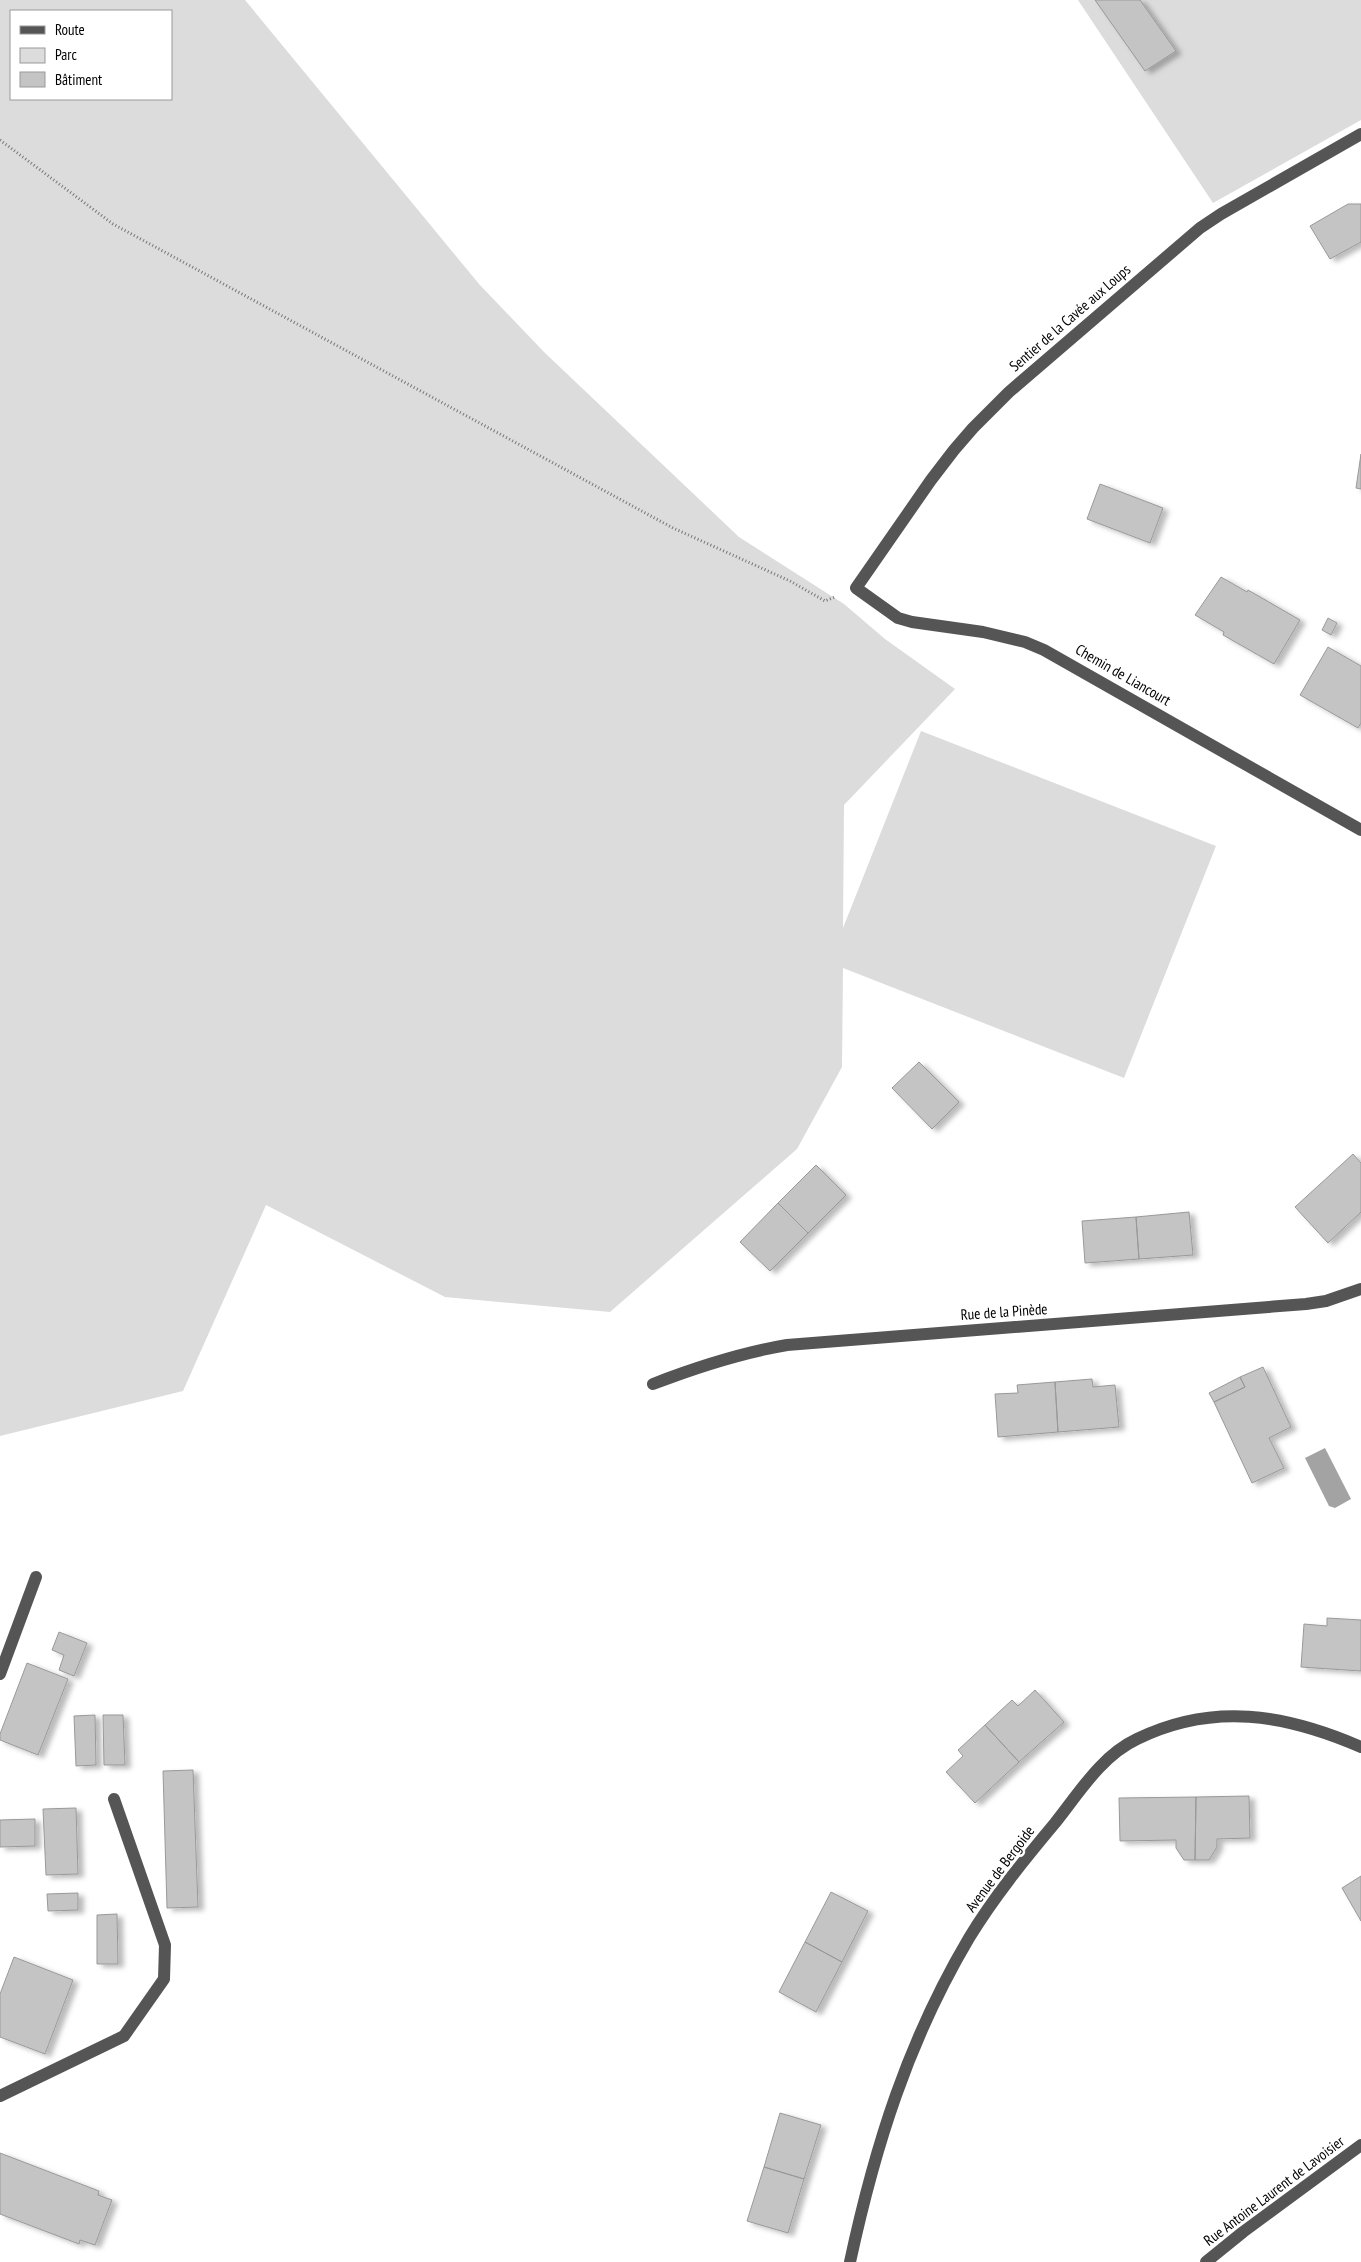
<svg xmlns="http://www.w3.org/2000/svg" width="1361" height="2262" font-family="'PT Sans Narrow',sans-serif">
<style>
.green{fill:#dcdcdc;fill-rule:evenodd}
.water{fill:#a3a3a3}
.building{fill:#c4c4c4;stroke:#999;filter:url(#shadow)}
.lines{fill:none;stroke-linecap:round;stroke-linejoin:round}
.path{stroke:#777;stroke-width:3;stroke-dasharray:1 2.5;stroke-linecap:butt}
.minor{stroke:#555;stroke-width:12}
.labels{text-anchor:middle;stroke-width:5;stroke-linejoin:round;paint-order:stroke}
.street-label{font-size:15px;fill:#000;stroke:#fff}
</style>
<defs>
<filter id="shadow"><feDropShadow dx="5.5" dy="3" stdDeviation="2.5" flood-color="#0004"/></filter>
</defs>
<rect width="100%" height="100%" fill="#fff"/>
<path class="green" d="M0 0H245L479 284 544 352 739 537 844 604 885 639 955 689 844 805 843 928 921 731 1216 846 1124 1078 843 968 842 1067 797 1149 610 1312 445 1297 266 1205 183 1391 0 1436ZM11 11H171V99H11Z
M1078 0H1361V120L1213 203Z"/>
<path class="water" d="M1325 1448 1351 1499 1335 1508 1329 1506 1305 1458Z"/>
<path class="building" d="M1095 0H1140L1176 51 1145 71Z
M1348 204H1361V242L1330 259 1310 226Z
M1361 454V489L1356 488Z
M1100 484 1163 508 1150 543 1087 519Z
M1221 577 1247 592 1248 590 1300 620 1274 664 1223 635 1224 632 1195 615Z
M1328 618 1337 623 1331 635 1322 630Z
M1328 647 1361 666V723L1358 728 1300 695Z
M919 1062 959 1102 932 1129 892 1088Z
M1353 1154 1361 1163V1212L1328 1243 1295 1207Z
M816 1165 846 1195 808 1233 778 1203Z
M778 1203 808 1233 770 1271 740 1242Z
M1189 1212 1193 1255 1139 1259 1136 1217Z
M1136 1217 1139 1259 1085 1263 1082 1221Z
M1263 1367 1291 1427 1269 1438 1284 1468 1252 1483 1214 1402 1245 1387 1240 1377Z
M1240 1377 1245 1387 1214 1402 1209 1393Z
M1092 1379 1093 1387 1115 1385 1119 1427 1058 1432 1055 1382Z
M1055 1382 1058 1432 998 1437 995 1394 1018 1393 1017 1385Z
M1327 1618 1361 1620V1671L1301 1667 1304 1624 1327 1626Z
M59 1632 87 1643 74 1676 59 1670 64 1655 52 1650Z
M27 1663 68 1679 38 1755 0 1740V1734Z
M1035 1690 1064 1722 1019 1762 985 1725 1012 1700 1018 1706Z
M95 1715 96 1765 76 1766 74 1716Z
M103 1715H123L125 1765H104Z
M985 1725 1019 1762 975 1803 946 1772 963 1756 958 1750Z
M193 1770 198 1907 167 1908 163 1771Z
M1249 1796 1250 1838 1217 1839V1847L1209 1860H1195L1196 1797Z
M1196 1797 1195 1860H1184L1176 1848V1840L1120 1841 1119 1798Z
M76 1808 78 1874 46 1875 43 1809Z
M35 1819V1846L0 1847V1820Z
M1361 1876V1921L1342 1888Z
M831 1892 868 1911 842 1962 805 1942Z
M78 1893V1910L48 1911 47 1894Z
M117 1914 118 1964H97V1915Z
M805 1942 842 1962 816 2012 779 1992Z
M14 1957 73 1980 45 2054 0 2037V1994Z
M780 2113 821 2125 804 2179 764 2167Z
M0 2153 99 2191 98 2195 112 2200 95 2245 80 2240 79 2244 0 2214Z
M764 2167 804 2179 788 2233 747 2221Z"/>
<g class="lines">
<path class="path" d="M0 140 113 224 673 528 790 581 825 601 835 597"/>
<path class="minor" d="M1361 134 1221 214 1200 228 1009 392 973 428 954 450 931 480 856 588 898 618 912 622 983 632 1025 642 1044 650 1361 830
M653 1384C697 1367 740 1353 787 1345L1306 1304 1326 1301 1361 1289
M0 1674 36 1577
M0 2096 124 2036 164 1979 165 1945 114 1799
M850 2262C875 2146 908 2041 969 1938 994 1897 1024 1860 1055 1823 1079 1793 1101 1756 1137 1739 1213 1702 1285 1714 1361 1747
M1206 2262 1243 2232 1361 2145"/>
</g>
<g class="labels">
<g class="street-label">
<text transform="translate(1070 318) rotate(-41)" y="5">Sentier de la Cavée aux Loups</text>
<text transform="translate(1123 675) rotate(30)" y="5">Chemin de Liancourt</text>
<text transform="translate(1004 1312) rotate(-4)" y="5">Rue de la Pinède</text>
<text transform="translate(1000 1869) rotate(-53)" y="5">Avenue de Bergoide</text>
<text transform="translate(1274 2191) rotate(-37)" y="5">Rue Antoine Laurent de Lavoisier</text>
</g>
</g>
<rect x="10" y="10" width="162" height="90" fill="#ffffff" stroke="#999999"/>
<rect x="20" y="26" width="25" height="8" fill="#555555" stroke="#999999"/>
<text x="55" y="35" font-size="15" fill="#000000">Route</text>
<rect x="20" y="48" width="25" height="15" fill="#dcdcdc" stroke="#999999"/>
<text x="55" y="60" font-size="15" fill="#000000">Parc</text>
<rect x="20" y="72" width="25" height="15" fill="#c4c4c4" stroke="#999999"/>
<text x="55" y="85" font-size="15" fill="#000000">Bâtiment</text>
</svg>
